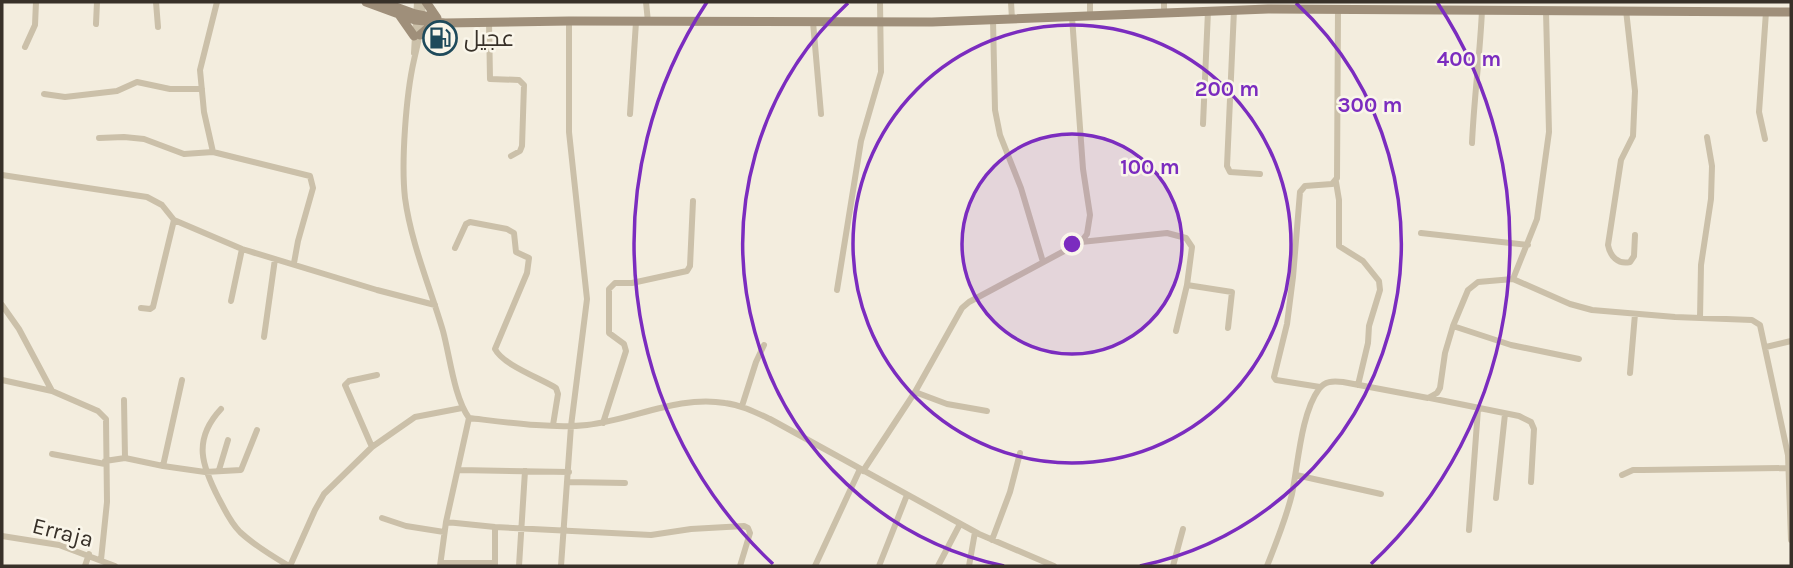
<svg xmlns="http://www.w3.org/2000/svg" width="1793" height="568" font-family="Karla,Cairo,sans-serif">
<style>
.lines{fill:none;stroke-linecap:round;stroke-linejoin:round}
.minor{stroke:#cbc0a9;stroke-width:6}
.secondary{stroke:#9f8f7a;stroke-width:9}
.ring{fill:none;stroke:#7b2cbf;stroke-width:3.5}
.labels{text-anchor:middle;stroke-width:5;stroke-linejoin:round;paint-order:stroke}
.poi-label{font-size:23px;fill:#383129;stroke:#faf6ea;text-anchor:start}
.street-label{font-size:23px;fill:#383129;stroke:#faf6ea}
.centre{fill:#7b2cbf;stroke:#faf6ea;stroke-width:3.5}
.ring-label{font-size:21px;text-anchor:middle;font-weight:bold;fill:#7b2cbf;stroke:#faf6ea;stroke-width:5;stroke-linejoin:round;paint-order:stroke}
</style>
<rect width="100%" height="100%" fill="#f3edde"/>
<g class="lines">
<path class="minor" d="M156 2 158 27
M217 2 200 70 204 112 213 152 310 176 313 188 298 241 294 263
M423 2C422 22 419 40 414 60 406 95 401 162 405 198 411 243 430 287 443 331 450 357 454 397 469 418L446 522 440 566
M646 2 648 22
M1011 2 1012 19
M1090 2V16
M1164 2V13
M1234 10 1227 166 1230 172 1260 174
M1626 10 1635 91 1633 136 1621 160 1608 245C1610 256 1618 265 1630 262L1634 256 1635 235
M993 20 995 110 1000 135 1021 188 1043 262
M489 21 490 79 519 80 524 85 522 146 520 151 511 156
M813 22 821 114
M96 24 97 2
M25 47 35 25 36 2
M414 53 417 2
M44 94 65 97 117 91 137 82 170 89H202
M630 114 636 22
M1203 124 1208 11
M99 138 124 137 144 139 184 154 213 152
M1765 139 1759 112 1766 12
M1472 143C1474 98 1480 55 1482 10
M2 175 147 197 162 205 174 220 242 249 377 290 435 305
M1336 182 1339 200V246L1363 261 1379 281 1380 290 1369 326 1368 343 1358 385
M1421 233 1528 245
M1081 242 1167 233 1186 238 1192 247 1187 285 1232 292 1228 328
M455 248 466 224 470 222 507 229 514 233 516 252 529 258 527 273 495 349C503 365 540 378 556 388L558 394 553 425
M1513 279 1570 304 1592 310 1675 317 1752 320 1760 325 1788 455 1791 540
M837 290 861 141 881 72 880 2
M231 301 242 249
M2 305 19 329 52 391 98 411 106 419 107 502 101 560
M141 308 150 309 153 307 174 220
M1700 318 1701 265 1711 199 1712 166 1707 137
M1453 326 1511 345 1579 359
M1176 331 1187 285
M264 337 275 259
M1766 347 1791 341
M1630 373 1635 314
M2 380 52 391
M1320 387 1276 380 1274 377 1287 324 1293 277 1300 192 1305 186 1332 184 1337 178 1338 9
M915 392 947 404 987 411
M1430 398 1519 416 1531 422 1534 429 1531 482
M124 400 125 458
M742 406 756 362 764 345
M221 409C192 440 202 466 219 499 225 510 230 522 240 532 254 545 272 556 289 566
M469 418C504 422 553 429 587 425 633 420 678 395 725 403 741 405 755 412 770 419L979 534 1054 566
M603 423 626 351 624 344 609 333V289L615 283H632L687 271 690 266 693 201
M372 447 345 385 349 381 377 375
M52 454 105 464
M105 461 125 458 163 466 182 380
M163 466 205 472 241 470 257 430
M219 470 228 440
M459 470 569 472
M863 471 915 392 962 308 969 302 1081 242 1087 234 1090 215 1083 169 1072 17
M1296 475 1381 494
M1622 475 1633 470H1643L1789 468
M568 482 625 483
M1496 498 1505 414
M382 518 406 526 444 532
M446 522 495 527 651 535 691 529 744 526 748 528 750 533 740 566
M1469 530 1478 409
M2 536 59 545 115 566
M992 540 1010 492 1020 453
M441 563H495
M495 564V527
M85 566 89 554
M290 566 315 510 324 494 372 447 415 417 462 408
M519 566 525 471
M561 566 571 426 587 299 569 132V21
M815 566 860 469
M879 566 907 495
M938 566 960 524
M969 566 975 532
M1173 566 1183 529
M1267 566C1276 543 1286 519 1292 494 1298 465 1301 413 1319 389 1325 381 1332 381 1343 382L1428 398 1437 393 1440 388 1445 353 1453 326 1468 290 1478 282 1513 279 1537 219 1549 132 1546 11"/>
<path class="secondary" d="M366 2 415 20 445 23 569 21 932 22 1268 9 1791 12
M382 2 415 14 435 18
M426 2 437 18
M400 16 414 36
M420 35 434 23"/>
</g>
<circle cx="1072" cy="244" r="110" fill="#7b2cbf" fill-opacity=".12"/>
<g class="ring">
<circle cx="1072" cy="244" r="110"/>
<circle cx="1072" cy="244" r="219"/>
<path d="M1004 566A329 329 0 0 1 848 3M1296 3A329 329 0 0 1 1140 566"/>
<path d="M773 564A438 438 0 0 1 707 2M1437 2A438 438 0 0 1 1371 564"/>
</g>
<defs>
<g id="fuel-ring" transform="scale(1.75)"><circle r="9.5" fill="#faf6ea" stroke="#1e4a5b" stroke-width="1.5"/><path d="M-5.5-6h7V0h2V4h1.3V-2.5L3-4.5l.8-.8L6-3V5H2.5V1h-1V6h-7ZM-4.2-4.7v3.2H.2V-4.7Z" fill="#1e4a5b"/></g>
</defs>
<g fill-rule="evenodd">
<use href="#fuel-ring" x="440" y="38"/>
</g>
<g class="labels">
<g class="poi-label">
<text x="464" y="46">عجيل</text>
</g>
<g class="street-label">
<text transform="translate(63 532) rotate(14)" y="8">Erraja</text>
</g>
</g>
<circle cx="1072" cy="244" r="10" class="centre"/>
<g class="ring-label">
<text x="1469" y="66">400 m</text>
<text x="1227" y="96">200 m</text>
<text x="1370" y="112">300 m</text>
<text x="1150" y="174">100 m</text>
</g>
<rect width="1793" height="568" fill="none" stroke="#383129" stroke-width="7"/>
</svg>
